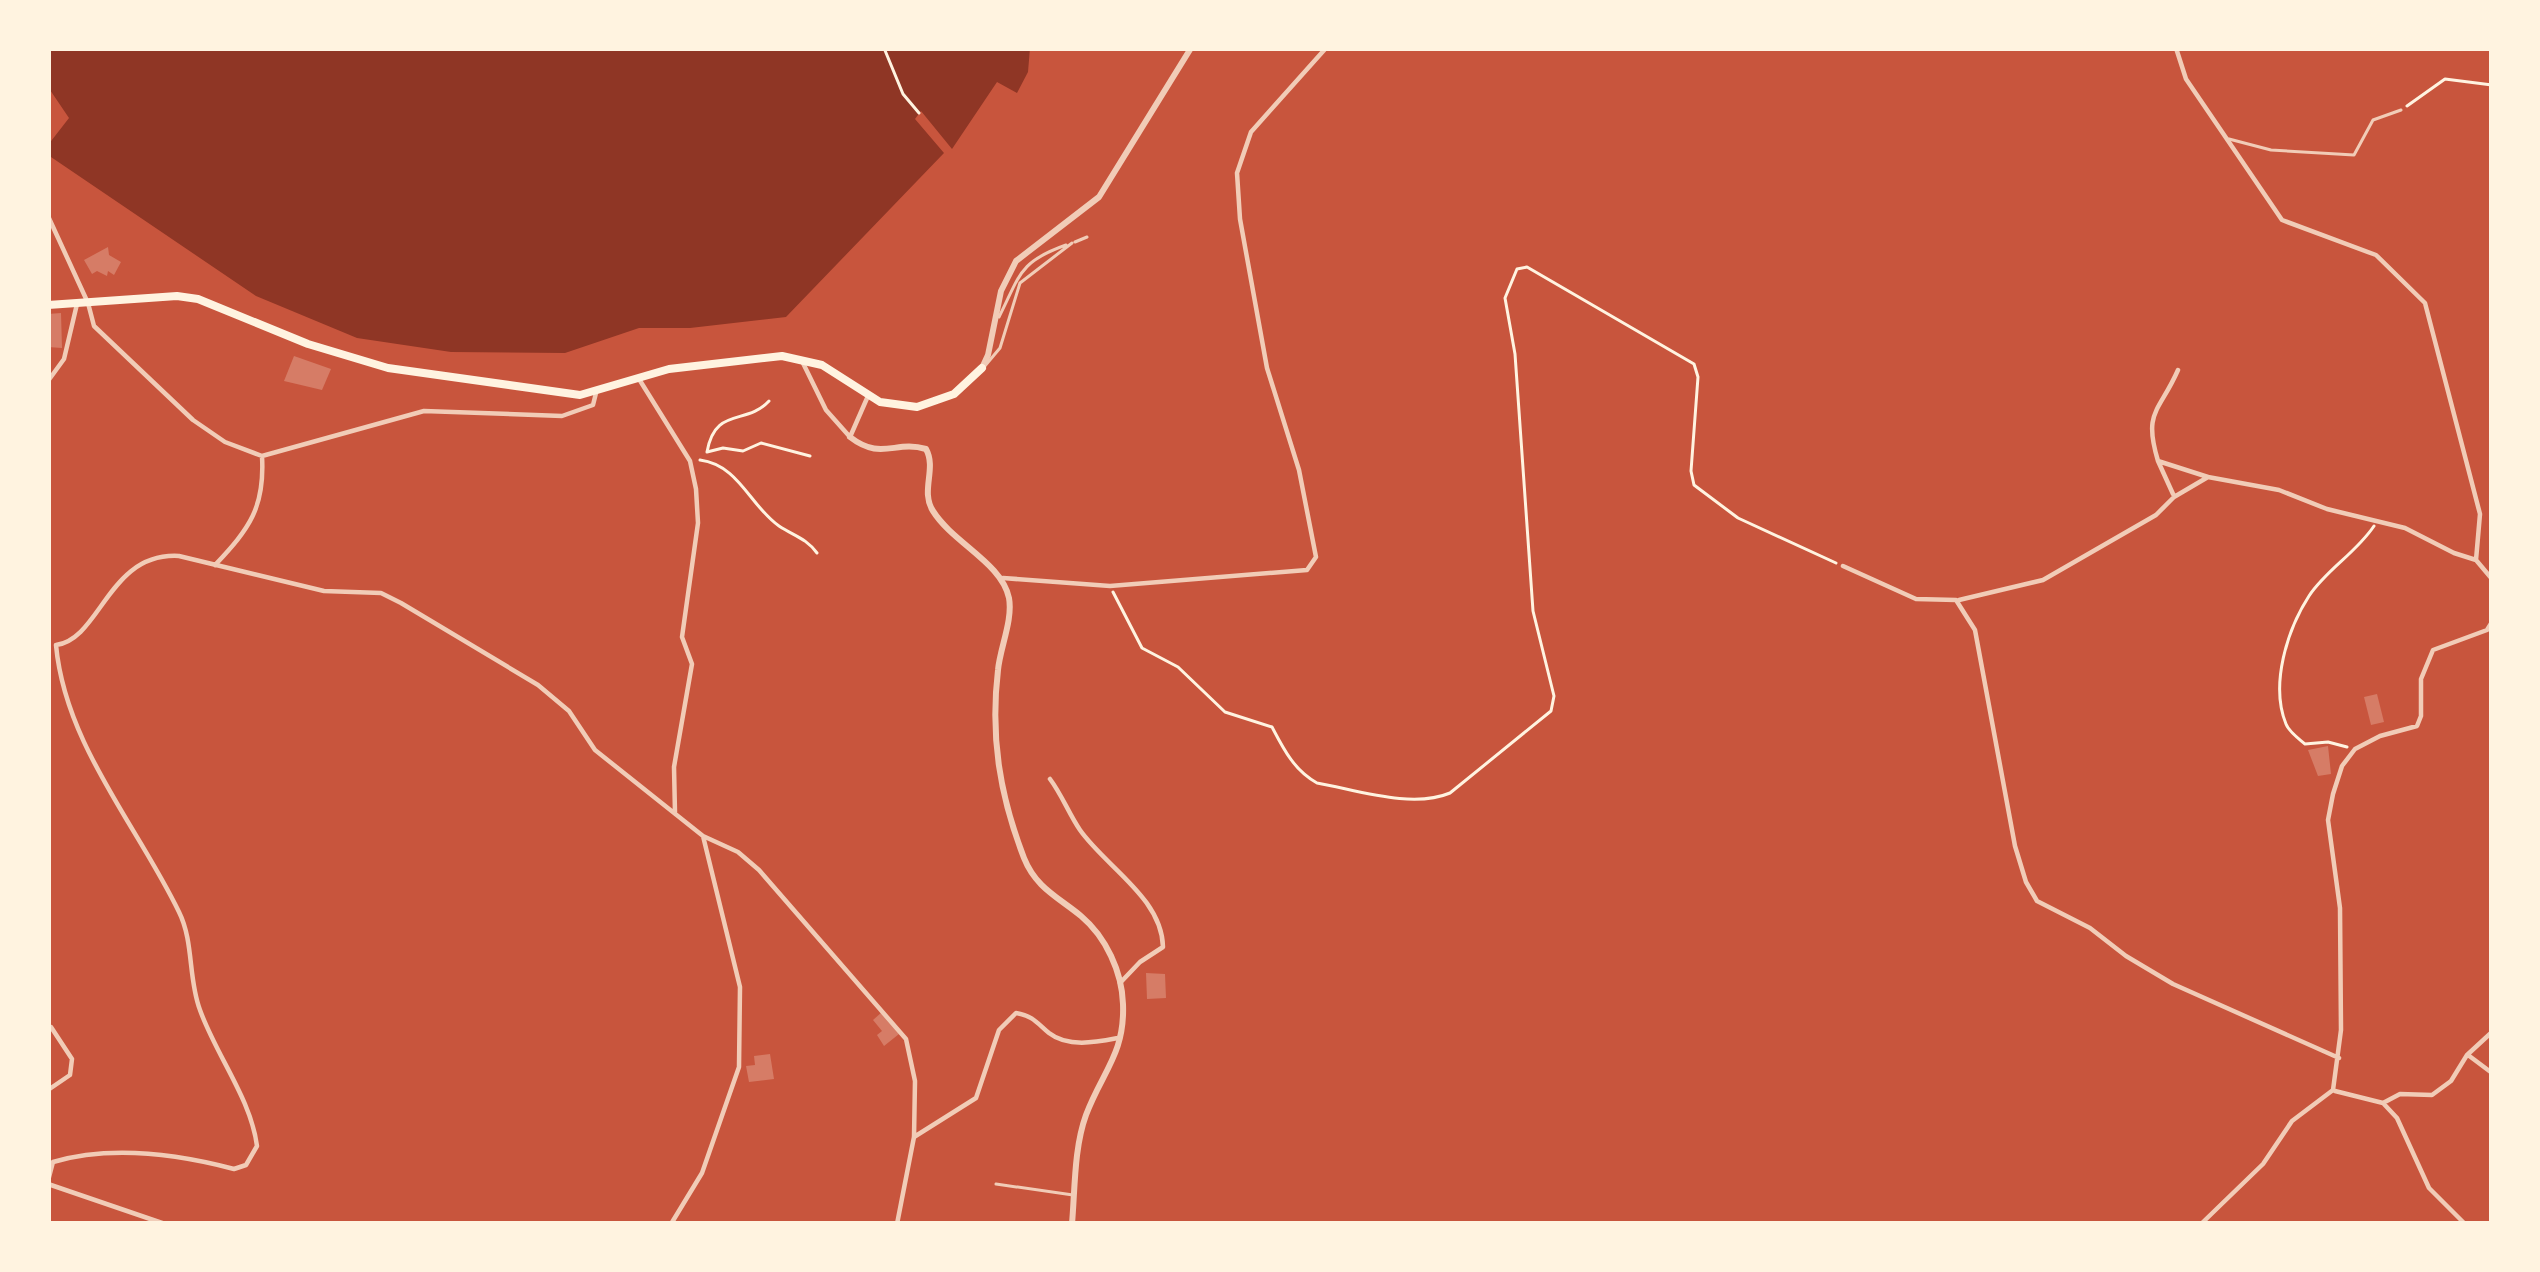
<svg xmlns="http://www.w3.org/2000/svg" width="2540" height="1272" font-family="Rubik,sans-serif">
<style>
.water{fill:#8f3625}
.building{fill:#d67c66}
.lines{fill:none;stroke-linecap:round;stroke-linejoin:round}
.path{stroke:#fff3e0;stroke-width:3}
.service{stroke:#f1ccb7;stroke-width:3}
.minor{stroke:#f1ccb7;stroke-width:4.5}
.tertiary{stroke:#f1ccb7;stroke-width:6}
.secondary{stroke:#fff3e0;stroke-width:8}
</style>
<rect width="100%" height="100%" fill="#c8553d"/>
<path class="water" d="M48 48H1030L1028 72 1017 93 997 82 952 149 921 111 915 119 944 153 786 317 690 328H639L565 353 451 352 357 338 256 296 48 155V145L69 118 48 87Z"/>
<path class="building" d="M108 247 109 255 121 262 114 275 108 271 107 276 97 271 92 274 84 260Z
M61 313 62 348 48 347V314Z
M294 356 331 369 322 390 284 381Z
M2377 694 2384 722 2371 725 2364 697Z
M2328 746 2331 774 2318 776 2308 750Z
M1146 973 1165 974 1166 998 1147 999Z
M882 1012 899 1034 884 1046 877 1035 882 1031 873 1020Z
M770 1054 774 1079 749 1082 746 1066 755 1065 754 1056Z"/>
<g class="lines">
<path class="path" d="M884 48 903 94 919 113
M2407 106 2445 79 2492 85
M707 452 723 448 743 451 761 443 810 456
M707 452C715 406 746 426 769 401
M700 460C739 465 750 506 779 526 794 536 806 538 817 553
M1113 592 1142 648 1178 667 1225 712 1272 727C1284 750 1294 770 1317 783 1357 790 1412 809 1450 793L1551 711 1554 696 1533 611 1515 354 1505 298 1517 269 1527 267 1694 364 1698 377 1691 471 1694 485 1738 518 1836 563
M2347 747 2328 742 2305 744C2298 738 2289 732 2286 724 2270 685 2287 630 2309 596 2326 570 2356 553 2374 526"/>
<path class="service" d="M2229 139 2271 150 2354 155 2373 120 2401 110
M1075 242 1087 237
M999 317C1020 276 1018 262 1066 245
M984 367 1000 348 1020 283 1072 243
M996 1184 1073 1195"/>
<path class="minor" d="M2176 48 2186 79 2282 220 2376 255 2425 303 2480 514 2476 560 2492 579
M48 216 88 303 94 326 193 420 225 442 262 456 424 411 562 416 593 405 596 393
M802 361 826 410 850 437
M2178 370C2159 413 2143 411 2158 461L2208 477
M639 379 690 461 696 489 698 523 682 637 692 664 674 767 675 813
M48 381 64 359 77 304
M850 437 868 396
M2158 461 2173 494
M215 565C250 528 265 507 262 456
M1843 566 1916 599 1956 600 1975 630 2015 846 2026 882 2037 901 2090 928 2126 956 2173 984 2339 1058
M1003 578 1110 586 1307 570 1316 557 1299 470 1267 368 1240 219 1237 173 1251 132 1326 48
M1959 600 2043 580 2156 515 2174 497 2208 477 2279 490 2327 509 2405 528 2454 553 2476 560
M56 645C101 639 108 552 179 556L324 591 381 593 401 603 538 685 569 711 595 750 703 836 740 987 739 1067 702 1173 671 1224
M1050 779C1062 795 1069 814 1080 830 1106 867 1162 898 1163 947L1140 962 1120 983
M703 836 738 852 759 870 906 1039 915 1081 914 1137 897 1224
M2468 1055 2492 1073
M48 1090 70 1075 72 1059 51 1027
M2335 1091 2383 1103 2397 1118 2429 1188 2465 1224
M2383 1103 2400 1094 2432 1095 2451 1081 2467 1055 2492 1032
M914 1137 976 1098 999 1030 1016 1013C1033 1016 1036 1022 1049 1033 1068 1048 1097 1042 1118 1038
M48 1181 53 1162C111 1145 177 1154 234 1169L246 1165 257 1146C251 1099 216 1055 200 1010 188 979 194 942 179 912 137 825 65 744 56 645
M48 1184 165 1224
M2201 1224 2263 1164 2292 1121 2333 1090 2341 1030 2340 908 2328 820 2333 794 2342 766 2355 749 2380 736 2417 726 2421 716V679L2433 650 2487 630 2492 622"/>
<path class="tertiary" d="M982 368 988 355 1001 291 1016 261 1099 197 1191 48
M850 437C881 461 895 440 926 449 937 469 920 491 933 511 953 543 1002 563 1009 598 1013 620 1000 648 998 670 990 737 1000 796 1024 858 1036 888 1058 897 1081 916 1106 937 1122 972 1123 1004 1125 1054 1102 1072 1086 1115 1074 1148 1075 1189 1072 1224"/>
<path class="secondary" d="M48 305 177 296 198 299 308 344 388 368 580 395 669 369 782 356 822 365 880 402 917 407 954 394 982 368"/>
</g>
<rect width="2540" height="1272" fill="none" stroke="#fff3e0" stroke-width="102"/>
</svg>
